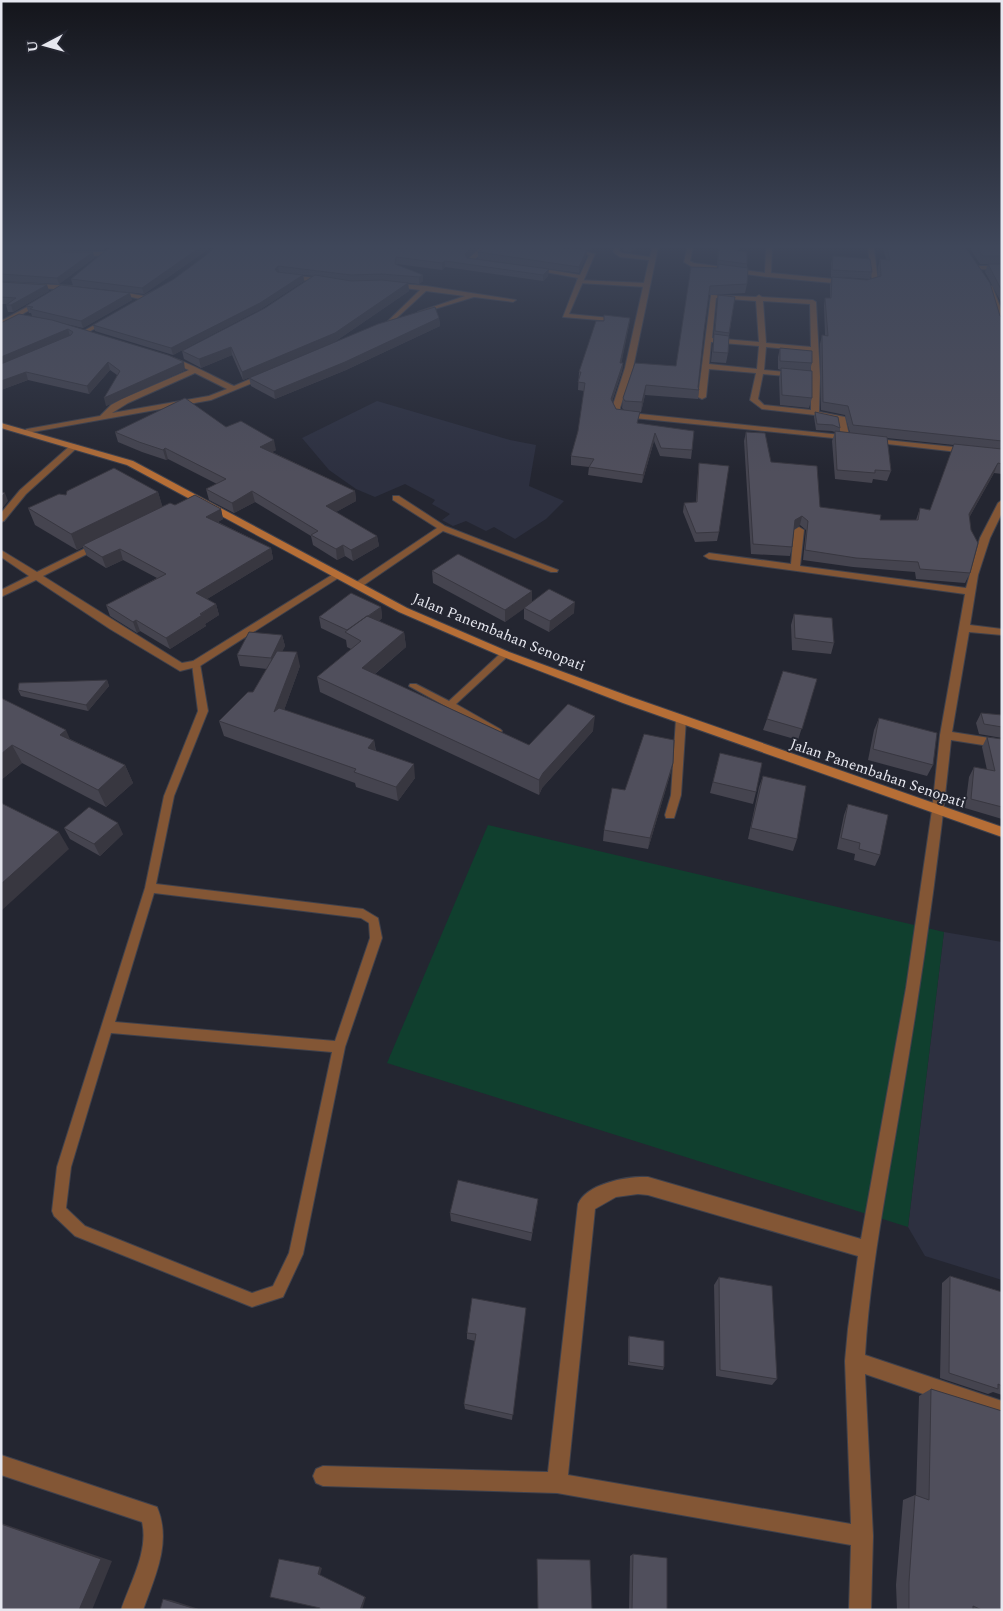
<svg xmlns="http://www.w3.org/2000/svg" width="1003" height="1611" font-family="Spectral,serif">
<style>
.built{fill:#2d3040}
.green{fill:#103f2e}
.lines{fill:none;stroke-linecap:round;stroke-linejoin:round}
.service-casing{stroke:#3f414c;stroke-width:2}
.minor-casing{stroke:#3f414c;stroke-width:2}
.secondary-casing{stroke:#3f414c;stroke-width:2}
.service{fill:#835635;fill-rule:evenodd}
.minor{fill:#835635;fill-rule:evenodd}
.secondary{fill:#b66e36;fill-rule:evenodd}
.wall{fill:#45444f;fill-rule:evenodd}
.shaded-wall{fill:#383740}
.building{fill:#504f5c;stroke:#383740}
.labels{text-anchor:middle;stroke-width:4;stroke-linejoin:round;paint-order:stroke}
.street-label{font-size:15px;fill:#e6e7ef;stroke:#242631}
</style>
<rect width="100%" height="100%" fill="#242631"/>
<path class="built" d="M377 401 510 440 536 445 529 486 564 501 546 519 515 539 494 527 486 531 466 521 453 526 442 520 450 514 432 504 435 500 405 484 375 497 356 489 329 470 302 438Z
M944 932 1002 942V1280L925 1256 908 1227Z"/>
<path class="green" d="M488 825 944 932 908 1227 387 1063Z"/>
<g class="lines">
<g class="service-casing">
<path id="service" d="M577 280 646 283 649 285 646 287 579 283Z
M393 496H399L445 526 558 570 557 572H551L443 531 361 587H355V583L437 528 393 500Z
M505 651 508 652 509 654 508 656 456 704 500 729 502 731 500 733H494L409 686 410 684H416L449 701 502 652Z
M196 661 200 664 208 711 174 796 156 884 363 909 378 918 382 938 345 1047 303 1254 283 1297 252 1307 75 1236 54 1216 52 1211 57 1167 145 888 164 796 198 711 192 664ZM154 893 361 918 369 923 370 938 335 1041 115 1022ZM111 1033 332 1052 289 1253 273 1286 252 1293 85 1226 66 1208 71 1167Z
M681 716 686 719 681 795 675 815 674 818H666L665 815 671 795 676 719Z"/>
</g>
<g class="minor-casing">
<path id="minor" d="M480 248H487L474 260 484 262V264L467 262V260Z
M571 248 595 254 569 314 621 319 623 320V322L563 317 578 278 529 269 532 267 580 275 589 255 569 251Z
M614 248H620L619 251 622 253 650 257 652 248H658L633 368 620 408 621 412 841 435 838 421 815 415 762 409 750 400 756 373 709 369 706 397 702 399 698 397 711 295 756 297 759 295 762 297 813 300 816 302 820 377 819 412 845 417 849 435 853 436V440L624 417 615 415 612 408 625 368 649 260 620 257 613 252ZM716 298 756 301 759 342 712 338ZM763 301 810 304 811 347 766 343ZM711 342 759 346 757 369 709 364ZM766 347 811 351V410L764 405 758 399 763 374 797 377 801 375 797 373 764 370Z
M687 248H693L690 261 694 263 765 273 766 248H772L771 273 865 282 872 281 868 248H874L878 282 865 286 768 277 692 267 684 262Z
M76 252H105L108 254 105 256 74 255Z
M976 266H1002V270L974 269Z
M287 275 327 279 330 281 327 283 285 278 284 277Z
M1 282 73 286 76 288 73 290 1 286Z
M391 283 426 286 516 300 513 302 474 297 418 314V312L465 296 426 291 388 326 386 325V323L420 290 389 286V284Z
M987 285 992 286 1002 311V326L999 324Z
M156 290 159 292 158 293 145 300 113 293 116 291 144 296Z
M42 299 45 301 44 302 1 326V321Z
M107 318 112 319 85 334 80 333Z
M165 356C177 356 220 380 234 386L262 374 269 376 211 400 27 433 23 431 27 429 100 416 111 405 122 399 189 370 165 360ZM195 373 227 389 209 396 112 413 128 403Z
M867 438 1002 452V457L870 442H867Z
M72 444 79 446 26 494 4 521 1 522V513L20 490Z
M1002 500V513L990 538 978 575 970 625 1002 629V635L969 632 952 732 1002 740V748L951 740C939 859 922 978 902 1096 888 1182 870 1268 865 1355L1002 1401V1421L865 1374 873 1536 871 1610H849L851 1545 557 1493 323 1486 316 1483 313 1476 316 1469 323 1466 548 1472 578 1204C587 1183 628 1176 648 1177L861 1239 906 988 932 810 940 735 965 594 709 559 704 556 709 553 791 564 794 530 799 527 804 530 800 566 966 588 980 538 998 503ZM638 1194 648 1195 858 1256 848 1329 845 1361 851 1524 568 1475 595 1209 616 1197Z
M100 541 103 542V546L43 576 182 663 193 661 335 573H341L343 575 200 666 180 671 110 629 36 580 1 597V590L29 576 1 557V550L37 572Z
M1 1455 157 1507C172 1542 155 1576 143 1610H121C130 1583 149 1551 142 1522L1 1475Z"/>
</g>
<g class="secondary-casing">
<path id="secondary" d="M1 423 133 461 407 608 509 652 631 697 1002 827V837L623 703 501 656 399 612 127 465 1 428Z"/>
</g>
<use href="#service" class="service"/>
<use href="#minor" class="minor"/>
<use href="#secondary" class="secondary"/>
</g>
<path class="wall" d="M1 248H106L103 250 62 251 93 252 94 258 59 284 1 281Z
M109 248H210L144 294 73 286 71 279Z
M397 248H477L467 258 548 276 543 281 445 267 442 270 397 264V265L423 275V281L419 284 383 280 408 283 409 291 336 341 243 380 232 355 201 368 184 359 182 351 265 308 314 276 303 275 304 281 261 309 173 355 95 331 93 325 174 279 205 256 405 249Z
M576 248H591L590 250Z
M623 248H636L631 252 623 251Z
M718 248 738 251 747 264V284L745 293 709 295 703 331 698 387 699 390 698 399 645 395 641 412 633 411 638 423 692 450 691 459 660 456 654 441 642 483 588 475 589 467 571 465V456L578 431 584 391 578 390 579 372 604 321 630 318 629 325 621 363H623L622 371 612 402 616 409 624 410 622 408 623 398 676 366 717 268Z
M883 248H966L1000 316 1002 317V474L994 473 970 516V573L965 583 916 579 915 572 853 567 803 560 806 530 800 525 794 529 792 547 790 556 751 554 744 441 746 432 771 462 820 507 880 520H916L920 508 930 510 954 445 887 438 891 471 887 481 873 479 872 483 835 479 832 441 835 432 832 431 816 430 814 417 815 412 840 428 839 432 850 433 845 415 821 410 820 344 822 335H825L824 306 825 298H830V285L832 277H831V263L833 256 872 272 870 279 878 277V267L880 259H886ZM841 277 869 279 867 280Z
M972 248H1002V308L1001 302 985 272 988 264H980L971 250Z
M478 252 586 257 579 273 478 259Z
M1 282 47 285 49 291 13 312H8L6 305 7 304H1Z
M718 295 735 297 729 336 728 353 726 363 711 362Z
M132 300 83 328 53 321 185 370 106 406 117 375 110 370 89 394 28 380 1 390V323L51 320 32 316 31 313H29L26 306Z
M439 318 440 326 346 370 275 399 251 386 249 378Z
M780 348 812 363 810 370 812 398 809 408 780 405 779 378 781 370 778 369V357Z
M226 427 276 450 272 452 355 491 356 501 336 512 377 536 379 546 353 561 345 556 337 560 313 545 311 536 255 502 234 513 209 500 206 489 217 484 168 459 166 460 142 452 118 442 115 432Z
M699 463 719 532 717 541 695 542 683 512 684 503 696 502 698 472Z
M158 492 162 506 175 505 221 509 223 519 218 522 271 548 273 559 207 599 216 604 219 615 205 624 206 626 170 649 140 631 137 633 110 616 106 605 157 578 123 560 106 568 87 556 83 547 77 550 35 525 28 508 66 495Z
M432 571 532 602 574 613 549 632 524 619V608L505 622 433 583Z
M381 607 382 618 379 621 404 632 406 647 375 674 529 745 593 731 542 788 539 795 320 692 317 677 351 649 347 647 346 640 321 628 319 617Z
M794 614 834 643 831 654 792 650 791 625Z
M282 635 285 646 282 651 300 666 284 710 374 740 376 751 415 778 398 801 356 787 355 783 224 736 219 721 253 692 267 669 240 666 237 655Z
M817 679 798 740 763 730 767 719Z
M107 680 109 686 88 711 21 696 18 690Z
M1 698 70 739 125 765 133 783 106 807 22 763 1 780Z
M981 713 1002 715V738L979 734 976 723Z
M879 718 933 765 927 776 868 760 874 730Z
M987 737 1002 739V819L965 808 969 777 974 767 987 770 982 747Z
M720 753 756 792 753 804 710 793Z
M673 763 670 775 648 849 603 841 604 830 625 790Z
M763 776 797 839 793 851 748 839 759 787Z
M848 804 880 855 875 866 854 860 855 854 837 849 844 815Z
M64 828 123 834 100 856 70 839Z
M538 1199 537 1207 531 1241 451 1221 450 1213Z
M950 1276 1002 1292V1395L993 1392 988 1394 940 1378 942 1283Z
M719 1277 777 1379 772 1385 716 1376 714 1285Z
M525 1315 512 1420 465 1409 464 1404 475 1341 467 1339V1333Z
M629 1336 664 1367 663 1370 628 1365V1339Z
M931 1389 1002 1610H897L896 1585 903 1500 915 1495 916 1496 919 1396Z
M633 1554 667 1610H629L630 1556Z
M537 1559 592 1610H538L537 1561Z"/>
<path class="shaded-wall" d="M199 248H210L144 294 142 288Z
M471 248H477L465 260V254Z
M631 248H636L631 252Z
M587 250 586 257 579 273V267Z
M93 252 94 258 59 284 57 278Z
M445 261V267L442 270V263Z
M278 266 279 272 276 275 275 269Z
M549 269 548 276 543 281V275Z
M303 275 304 281 261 309 173 355 171 348Z
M423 275V281L419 284V277Z
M408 283 409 291 336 341 243 380 242 372Z
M47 285 49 291 13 312 11 305Z
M130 293 132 300 83 328 81 321Z
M439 318 440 326 346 370 275 399 274 391Z
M630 318 629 325 620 371V363Z
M68 329 70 336 1 366V357Z
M231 347 232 355 201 368 199 359Z
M108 362 110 370 89 394 87 386Z
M184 362 185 370 106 406 104 398Z
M623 363 622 371 610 407 611 399Z
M26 372 28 380 1 390V381Z
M646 385 645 395 641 412 642 402Z
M655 433 654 441 642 483 643 475Z
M274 440 276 450 262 457 260 447Z
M165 448 168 459 166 460 163 450Z
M998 463 994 473 966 523 969 514Z
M252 491 255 502 234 513 232 503Z
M355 491 356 501 327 517 326 506Z
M158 492 163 508 83 545V547L77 550 71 534Z
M5 493 8 501 1 510V497Z
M221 509 223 519 209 527 206 517Z
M802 516 800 525 792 530 795 520Z
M377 536 379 546 353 561 351 550Z
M343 545 345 556 337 560 336 549Z
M271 548 273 559 199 604 196 593Z
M120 549 123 560 106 568 102 557Z
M532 591V603L505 622V610Z
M575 602 574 613 549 632 550 621Z
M216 604 219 615 205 624 206 626 170 649 166 638Z
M381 607 382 618 357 638 349 631Z
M136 620 140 631 137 633 133 622Z
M404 632 406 647 364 683 362 668Z
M282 635 285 646 274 669 271 658Z
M297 652 300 666 278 727 274 712Z
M107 680 109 686 88 711 86 705Z
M595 716 593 731 542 788 539 795V780L543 773Z
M66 730 74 748 60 735Z
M374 740 376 755 368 748Z
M12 745 22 763 1 780V754Z
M673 763 670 775 648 849 650 838Z
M414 764 415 778 398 801 396 787Z
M125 765 133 783 106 807 98 790Z
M118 823 123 834 100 856 94 844Z
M59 832 69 849 1 911V884Z
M1 1523 112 1561 92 1610H79L1 1524Z
M320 1567 322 1568 320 1575 318 1574Z
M365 1597H366L362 1610H360Z
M163 1599 171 1600 202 1610H199Z"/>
<path class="building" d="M1 248H59L62 252H93L57 278 1 274Z
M109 248H199L142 288 71 279Z
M214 248H395L404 250 407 248H471L465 254 467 258 549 269 543 275 445 261 442 263 396 257 395 264 423 275 419 277 382 274 351 275 278 266 275 269 277 272 303 275 260 303 171 348 93 325 174 279 205 256Z
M483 248H562L587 250 579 267 478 252Z
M719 248H739L738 251 747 252V264L718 260Z
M887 248H966L990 283 1000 316 1002 317V441L853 425 848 406 823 402 822 335 828 336 825 298H831L832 277 867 280 881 276 880 259 890 260Z
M977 248H1002V256H983Z
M833 256 870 259 872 272 832 270Z
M718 264 748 268 747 284 710 286 704 331 698 387 699 390 646 385 642 402 625 401 623 398 635 363 676 366 691 267 718 268Z
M988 264H1002V291Z
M315 275 351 281 382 280 408 283 335 333 242 372 231 347 199 359 182 351 265 308Z
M1 282 47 285 11 305H6L16 298 1 297Z
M61 285 130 293 81 321 30 309 33 307 26 306Z
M718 295 735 297 729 333 715 331Z
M435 307 439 318 345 362 274 391 249 378 378 324Z
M19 314 52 320 168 355 184 362 104 398 120 371 108 362 87 386 26 372 1 381V364L71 335 73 332 68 329 1 357V323Z
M604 315 630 318 620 363H623L611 399 616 409 640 412 637 423 694 431 692 450 661 448 655 433 643 475 589 467 594 459 571 456 578 431 585 383 578 382 581 372H579L596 321H604Z
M714 334 729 336 728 353 713 352Z
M780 348 812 351V363L780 361Z
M781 368 812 371V398L782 395Z
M185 398 226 427 241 421 274 440 260 447 355 491 326 506 377 536 351 550 343 545 336 549 311 535 318 531 252 491 232 503 206 489 226 479 165 448 163 450 139 442 115 432Z
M815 412 838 417 840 428 833 425 817 424Z
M835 431 887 437 891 471 875 470V473L837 470Z
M746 432 765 433 771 462 817 466 820 507 881 515 880 520H918L920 508 930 510 954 444 1002 449V464L998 463 969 514 971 530 978 543 970 573 920 569 918 562 856 558 805 550 808 521 802 516 795 520 792 547 753 544Z
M699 463 729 466 719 532 696 533 684 503 697 502Z
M114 468 158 492 71 534 28 508 59 494 66 495 67 491Z
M1 492 5 493 1 497Z
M195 495 221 509 206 517 271 548 196 593 216 604 200 614 202 615 166 638 136 620 133 622 106 605 166 574 120 549 102 557 83 545 170 503 175 505Z
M458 554 532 591 505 610 432 571Z
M549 589 575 602 550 621 524 608Z
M351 593 381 607 368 616H367L347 630 319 617Z
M794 614 832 618 834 643 795 638Z
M367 616 404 632 362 668 529 745 568 704 595 716 543 773 539 780 317 677 361 641 345 632Z
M249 632 282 635 271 658 237 655Z
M277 651 297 652 274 712 279 708 374 740 368 748 414 764 396 787 354 772 356 769 219 721 248 692H253Z
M783 671 817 679 802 729 767 719Z
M107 680 86 705 18 690 19 683Z
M1 698 66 730 60 735 125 765 98 790 12 745 1 754Z
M981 713 1002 715V727L984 724Z
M879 718 937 733 933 765 873 749Z
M644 734 674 740 673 763 650 838 604 830 612 788 625 790Z
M987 737 1002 739V807L971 799 974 767 995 771Z
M720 753 762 763 756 792 713 782Z
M763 776 806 786 797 839 751 828Z
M1 803 59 832 1 884Z
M848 804 888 815 880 855 859 849 860 843 841 838Z
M89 807 118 823 94 844 64 828Z
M458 1180 538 1199 532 1233 450 1213Z
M950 1276 1002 1292V1386L998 1384V1389L949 1373Z
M719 1277 772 1286 777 1379 720 1370Z
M472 1298 526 1308 513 1415 464 1404 476 1334 467 1333Z
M629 1336 664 1341V1367L629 1362Z
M931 1389 1002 1411V1610H982L973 1606V1610H909V1582L915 1495 929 1500Z
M1 1524 101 1559 79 1610H1Z
M633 1554 667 1558V1610H632Z
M279 1559 320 1567 318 1574 365 1597 360 1610H320V1608L270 1597Z
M537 1559 590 1560 592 1610H538Z
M163 1599 199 1610H160Z"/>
<linearGradient id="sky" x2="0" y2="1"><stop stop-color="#14151b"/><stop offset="0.52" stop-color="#3f475a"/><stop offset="1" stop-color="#3f475a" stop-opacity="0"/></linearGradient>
<rect width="1003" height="474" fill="url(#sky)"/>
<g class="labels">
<g class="street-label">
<text transform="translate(499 632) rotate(22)" y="5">Jalan Panembahan Senopati</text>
<text transform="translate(878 773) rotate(19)" y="5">Jalan Panembahan Senopati</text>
</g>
</g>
<rect width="1003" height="1611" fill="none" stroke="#e6e7ef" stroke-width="5"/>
<g transform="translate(45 45) rotate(264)" stroke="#242631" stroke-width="4" paint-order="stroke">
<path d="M0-4L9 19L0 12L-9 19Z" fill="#e6e7ef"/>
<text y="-8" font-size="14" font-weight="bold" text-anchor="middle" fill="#e6e7ef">U</text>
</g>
</svg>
